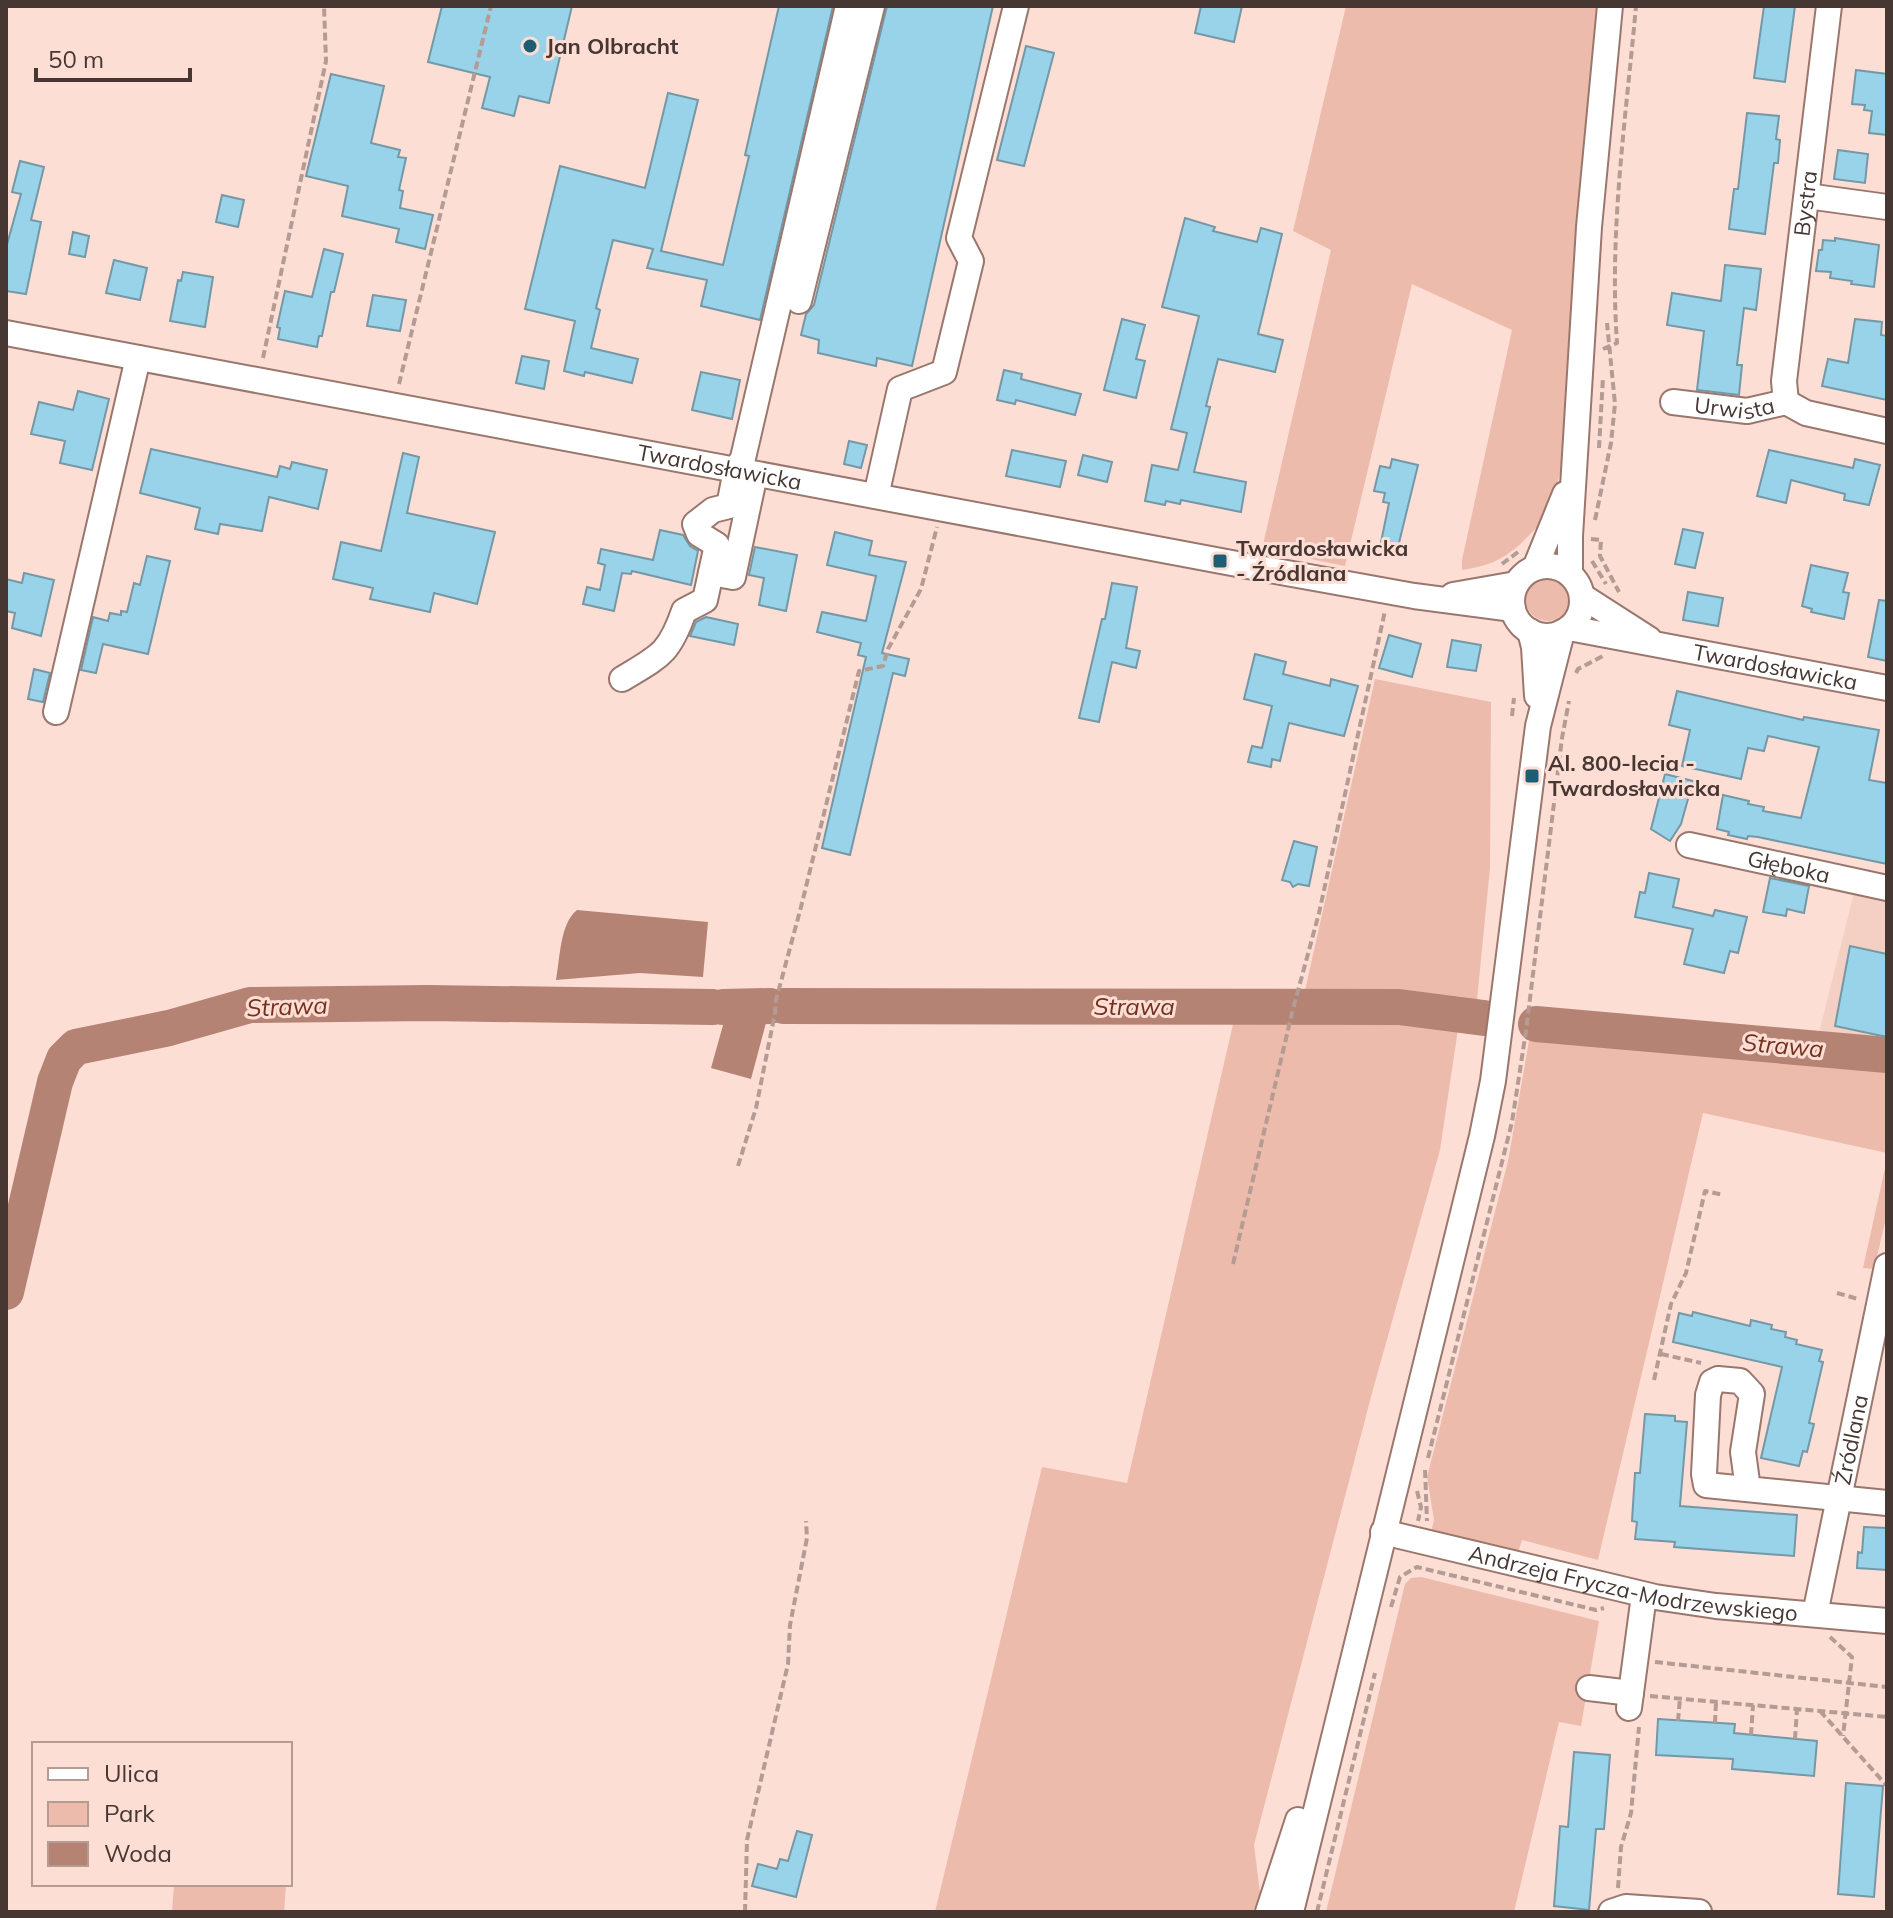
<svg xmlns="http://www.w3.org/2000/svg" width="1893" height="1918" font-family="Mulish,sans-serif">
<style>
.built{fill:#f3cfc4}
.green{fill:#edbbab}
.water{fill:#b58373}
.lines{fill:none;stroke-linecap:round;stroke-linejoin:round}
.river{stroke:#b58373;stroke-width:36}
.building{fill:#99d3e9;stroke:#7498a6;stroke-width:2}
.minor-casing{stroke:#99776d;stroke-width:28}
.path{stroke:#b49b94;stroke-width:4;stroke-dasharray:8 4;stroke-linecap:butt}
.minor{stroke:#fff;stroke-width:24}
.poi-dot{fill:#1e5e74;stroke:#fdded5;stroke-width:3}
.labels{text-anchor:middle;stroke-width:6;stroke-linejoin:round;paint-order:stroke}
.poi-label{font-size:22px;font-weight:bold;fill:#463733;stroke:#fdded5;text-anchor:start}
.street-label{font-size:22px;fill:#463733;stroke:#fdded5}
.water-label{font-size:24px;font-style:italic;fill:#73321f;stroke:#fdded5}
</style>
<rect width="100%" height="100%" fill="#fdded5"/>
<path class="built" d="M1854 893 1887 901V1049L1817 1041Z"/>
<path class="green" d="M1346 6H1598L1576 268 1565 457 1546 521H1542C1517 550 1501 565 1462 570V560L1512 330 1412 284 1345 566 1262 549 1331 250 1293 231Z
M1525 598a23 23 0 1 1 46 0a23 23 0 1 1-46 0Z
M1375 679 1491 702 1490 868 1476 1010 1438 1004 1303 999Z
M1391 1018 1458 1029 1440 1150 1372 1393 1254 1845 1260 1893 1253 1912H935L1042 1467 1127 1483 1234 1020Z
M1530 1035 1887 1068V1153L1703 1113 1598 1560 1522 1540 1518 1553 1431 1532 1434 1520 1427 1477 1508 1161Z
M1887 1159V1214L1874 1269 1863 1268Z
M1421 1577 1599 1621 1581 1726 1559 1722 1514 1912H1326L1405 1584 1411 1578Z
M174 1884H286L284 1912H172Z"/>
<path class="water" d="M577 910 708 922 703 977 640 973 556 980C560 959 560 923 577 910Z
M725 1018 767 1019 751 1079 711 1068Z"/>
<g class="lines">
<path class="river" d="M783 1006 1399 1007 1484 1018
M723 1007 770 1006
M1536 1024 1887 1055
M6 1292 55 1082 64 1059 76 1047 169 1028 250 1005 428 1003 713 1007"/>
</g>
<path class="building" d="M442 6H572L549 103 519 96 514 116 482 108 490 77 428 62Z
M779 6H833L760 320 701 306 707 280 647 268 653 249 613 240 596 308 600 310 591 348 638 359 632 383 585 372 584 376 564 371 575 321 525 309 560 166 645 188 668 93 698 100 661 251 723 265 749 156 745 155Z
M887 6H993L912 366 877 358 876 366 818 353 819 340 801 335 806 314 814 305Z
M1201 6H1242L1234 42 1195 33Z
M1764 6H1795L1785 82 1754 78Z
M1026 46 1054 53 1024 166 997 160Z
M1856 70 1887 74V135L1869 133 1872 111 1864 110 1865 105 1852 104Z
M331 74 384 86 371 143 400 150 398 157 406 158 399 190 403 191 400 208 433 215 425 249 396 242 399 229 342 216 348 186 306 176Z
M1747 113 1779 116 1776 139 1780 140 1778 163H1774L1765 234 1729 229 1734 189H1738Z
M1838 150 1868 154 1865 183 1834 179Z
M20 161 44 167 31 220 41 222 26 294 6 291V248L21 194 12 192Z
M222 195 244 200 238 227 216 222Z
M1185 218 1215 227 1213 231 1257 242 1261 228 1282 234 1258 334 1283 340 1275 372 1218 359 1206 406 1210 407 1194 472 1246 482 1241 512 1181 500 1180 504 1166 501 1165 505 1145 501 1152 465 1178 470 1187 433 1171 429 1199 316 1162 307Z
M73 232 89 236 85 257 69 254Z
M1835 238 1879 245 1874 287 1851 284 1852 281 1830 278 1831 272 1816 271 1819 250H1822L1823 240 1835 241Z
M324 249 343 254 334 292H331L322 336H319L317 347 278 339 280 328 277 327 285 291 312 297Z
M114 260 147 268 140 300 106 293Z
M1725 265 1761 269 1756 310 1744 308 1737 365H1742L1739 395 1697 390 1704 331 1667 325 1672 293 1721 301Z
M183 272 213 277 205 327 170 321 178 280 181 281Z
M373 295 406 300 400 331 367 326Z
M1122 319 1145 325 1136 359 1145 361 1136 398 1104 390Z
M1855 319 1882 322 1881 335 1887 336V400L1822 386 1828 359 1848 363Z
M522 356 549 361 544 389 516 383Z
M1004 370 1022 374 1021 379 1081 394 1075 415 1016 400 1015 404 997 400Z
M701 372 740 380 732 419 692 410Z
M78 391 109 399 92 470 60 463 65 441 31 434 39 402 73 410Z
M849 441 867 445 861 468 844 464Z
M151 449 277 477 280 466 290 469 292 462 327 470 318 509 269 497 262 531 220 524 218 534 195 529 200 508 140 493Z
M1012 450 1066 461 1060 487 1006 476Z
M1769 450 1853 468 1855 459 1880 465 1869 505 1844 500 1845 494 1791 480 1786 503 1757 496Z
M403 453 419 457 407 513 495 532 477 604 434 593 430 612 370 599 373 588 333 579 341 542 381 551Z
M1083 455 1112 462 1107 482 1078 475Z
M1392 459 1418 465 1397 551 1380 547 1389 503 1383 502 1385 493 1374 491 1380 466 1390 468Z
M1683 529 1703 533 1695 568 1675 564Z
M660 530 683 535 690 546 698 551 691 585 632 571 631 574 622 573 614 611 583 604 587 587 600 590 605 565 598 563 601 549 653 560Z
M835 532 872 541 869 555 906 562 882 653 909 659 905 676 893 673 850 855 822 848 866 657 858 655 861 643 817 632 822 612 866 621 876 576 827 565Z
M755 547 797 555 786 611 759 605 764 578 749 575Z
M147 556 170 561 148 654 103 644 96 673 81 670 93 617 108 621 110 613 121 615V611L127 612 134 583 140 585Z
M1811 565 1848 573 1843 592 1849 593 1844 619 1811 612 1812 609 1802 606Z
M24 573 54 580 41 636 12 628 15 613 6 611V579L22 583Z
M1112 583 1137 587 1126 648 1140 651 1136 668 1112 662 1099 722 1079 718 1102 619H1105Z
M1688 592 1723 598 1718 626 1683 620Z
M1879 600 1887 601V661L1868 657Z
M706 617 738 624 734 645 690 636 696 622Z
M1389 635 1421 644 1412 677 1379 668Z
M1452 640 1481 645 1476 671 1447 667Z
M1255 654 1286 662 1283 674 1330 686 1331 679 1358 686 1344 736 1289 723 1280 761 1272 759 1271 767 1248 762 1252 746 1262 748 1272 706 1244 699Z
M34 669 50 673 43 702 28 699Z
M1677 691 1803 720 1804 717 1879 730 1869 780 1887 783V864L1758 837 1748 836 1747 839 1728 835 1729 832 1717 829 1723 795 1749 801 1748 804 1764 807 1763 811 1801 818 1819 747 1768 736 1764 751 1748 748 1741 779 1682 766 1690 730 1669 725Z
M1665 774 1693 781 1681 824 1670 841 1651 829Z
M1294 841 1317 847 1309 886 1298 884 1293 887 1290 882 1282 880Z
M1649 873 1679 879 1673 907 1713 916 1715 910 1747 917 1738 953 1730 951 1724 973 1684 964 1693 929 1635 917 1640 892 1645 893Z
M1770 878 1809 886 1804 913 1787 909 1786 916 1763 912Z
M1850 946 1887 954V1037L1835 1026Z
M1693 1312 1750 1326 1751 1320 1772 1325 1771 1329 1786 1332 1785 1337 1797 1340 1796 1344 1822 1350 1819 1361 1823 1362 1809 1423 1814 1424 1807 1452 1803 1451 1799 1466 1761 1458 1782 1367 1673 1342 1679 1313 1692 1316Z
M1645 1414 1675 1416V1421L1687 1422 1680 1506 1797 1515 1794 1556 1674 1547 1675 1542 1635 1539 1637 1522 1632 1521 1635 1473H1640Z
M1864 1527 1887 1528V1570L1857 1568 1858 1552 1862 1553Z
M1658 1719 1735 1724 1734 1733 1817 1741 1814 1776 1732 1769 1733 1759 1656 1755Z
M1574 1752 1610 1755 1604 1829H1596L1589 1910 1554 1906 1560 1826 1568 1827Z
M1846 1783 1883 1786 1874 1897 1838 1894Z
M797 1831 812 1835 796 1897 752 1886 758 1864 777 1869 780 1859 788 1861Z"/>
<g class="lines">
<g class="minor-casing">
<g id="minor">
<path d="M1807 196 1887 207"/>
<path d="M799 301 872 6"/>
<path id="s1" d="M6 333 1253 567 1414 596 1513 609"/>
<path id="s2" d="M1673 402 1747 411 1786 402 1806 413 1887 431"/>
<path id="s3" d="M1786 402 1784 381 1829 6"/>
<path d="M876 496 900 389 944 372 971 261 959 238 1016 6"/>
<circle cx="1547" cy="601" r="35"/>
<path d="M1535 568 1565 494"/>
<path d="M711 573 733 577 755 474"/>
<path d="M1570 574V536L1589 227 1610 6"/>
<path d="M1453 595 1516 584"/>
<path d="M1582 596 1649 639"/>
<path id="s4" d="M1569 628 1887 688"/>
<path d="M1530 631 1534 647 1537 696"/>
<path d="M622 679C660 656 669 654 684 611L705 600 717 545 699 534 695 524 713 510 729 506 736 470 743 458 848 6"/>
<path d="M56 712 138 358"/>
<path id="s5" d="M1689 845 1887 888"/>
<path d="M1748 1489 1743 1452 1752 1394 1740 1381 1718 1379 1712 1382 1708 1395 1704 1474 1706 1485 1887 1503"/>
<path id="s6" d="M1383 1532 1655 1597 1716 1606 1887 1621"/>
<path id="s7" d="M1815 1614 1887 1266"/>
<path d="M1589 1688 1631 1693"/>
<path d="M1629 1708 1644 1595"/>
<path d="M1268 1912 1298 1820"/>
<path d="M1291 1912 1482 1136 1493 1081 1538 726 1562 632"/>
<path d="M1611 1912 1626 1907 1699 1912"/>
</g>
</g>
<path class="path" d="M1603 349 1617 343C1609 230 1626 118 1636 6
M263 358 326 61 324 6
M399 384 491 6
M1599 448 1603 377
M1595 520 1611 443 1615 404 1607 323
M1591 539 1601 540 1600 556 1619 592
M1592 561 1606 584
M1502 564 1518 552
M1576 673 1578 669 1605 655
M1512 716 1514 698
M738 1166 756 1108 775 1013 776 1000 801 907 859 671 883 666 888 649 921 589 937 527
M1233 1264 1292 1013 1319 913 1385 611
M1837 1293 1858 1299
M1661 1354 1701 1363
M1654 1380 1671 1304 1686 1273 1705 1191 1724 1195
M1428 1458 1512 1122 1526 1031 1562 738 1569 701
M1425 1470 1427 1521
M1417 1491 1421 1507 1418 1521
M1391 1607 1400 1577 1417 1567 1596 1610 1604 1608
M1830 1637 1852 1657 1843 1736
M1655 1662 1887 1687
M1650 1696 1887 1717
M1820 1711 1887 1786
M1678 1721 1680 1698
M1715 1723 1716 1702
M1751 1735 1753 1705
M1795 1739 1797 1709
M1618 1888 1621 1847 1631 1813 1639 1727
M745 1912 747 1840 788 1664 790 1625 807 1538 806 1521
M1317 1912 1375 1673"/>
<use href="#minor" class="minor"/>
</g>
<g class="poi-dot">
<circle cx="530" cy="46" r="8"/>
<rect x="1212" y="553" width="16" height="16" rx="4"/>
<rect x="1524" y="768" width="16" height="16" rx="4"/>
</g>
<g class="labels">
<g class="poi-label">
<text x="546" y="54">Jan Olbracht</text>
<text x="1236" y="556">Twardosławicka<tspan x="1236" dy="25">- Źródlana</tspan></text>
<text x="1548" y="771">Al. 800-lecia -<tspan x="1548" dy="25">Twardosławicka</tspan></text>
</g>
<g class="street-label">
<text dy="8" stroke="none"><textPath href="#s3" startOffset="200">Bystra</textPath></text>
<text dy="8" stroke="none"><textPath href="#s2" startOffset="62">Urwista</textPath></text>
<text dy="8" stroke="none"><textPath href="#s1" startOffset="726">Twardosławicka</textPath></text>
<text dy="8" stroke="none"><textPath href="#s4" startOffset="210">Twardosławicka</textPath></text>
<text dy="8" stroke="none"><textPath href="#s5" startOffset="102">Głęboka</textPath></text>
<text dy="8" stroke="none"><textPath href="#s7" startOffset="178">Źródlana</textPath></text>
<text dy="8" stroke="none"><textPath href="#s6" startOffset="256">Andrzeja Frycza-Modrzewskiego</textPath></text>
</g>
<g class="water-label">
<text transform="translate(287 1007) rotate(-2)" y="8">Strawa</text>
<text x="1134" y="1015">Strawa</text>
<text transform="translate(1783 1046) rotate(5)" y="8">Strawa</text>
</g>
</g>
<rect width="1893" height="1918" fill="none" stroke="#463733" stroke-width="16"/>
<rect x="32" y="1742" width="260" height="144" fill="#fdded5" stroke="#b49b94" stroke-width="2"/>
<rect x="48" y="1768" width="40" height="12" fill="#ffffff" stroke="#b49b94" stroke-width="2"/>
<text x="104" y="1782" font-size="24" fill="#463733">Ulica</text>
<rect x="48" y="1802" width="40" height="24" fill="#edbbab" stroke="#b49b94" stroke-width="2"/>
<text x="104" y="1822" font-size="24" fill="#463733">Park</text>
<rect x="48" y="1842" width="40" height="24" fill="#b58373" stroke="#b49b94" stroke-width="2"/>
<text x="104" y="1862" font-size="24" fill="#463733">Woda</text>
<path d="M36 68v12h154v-12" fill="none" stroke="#463733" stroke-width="4"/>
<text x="48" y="68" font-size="24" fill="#463733" stroke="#fdded5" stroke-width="6" paint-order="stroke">50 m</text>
</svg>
